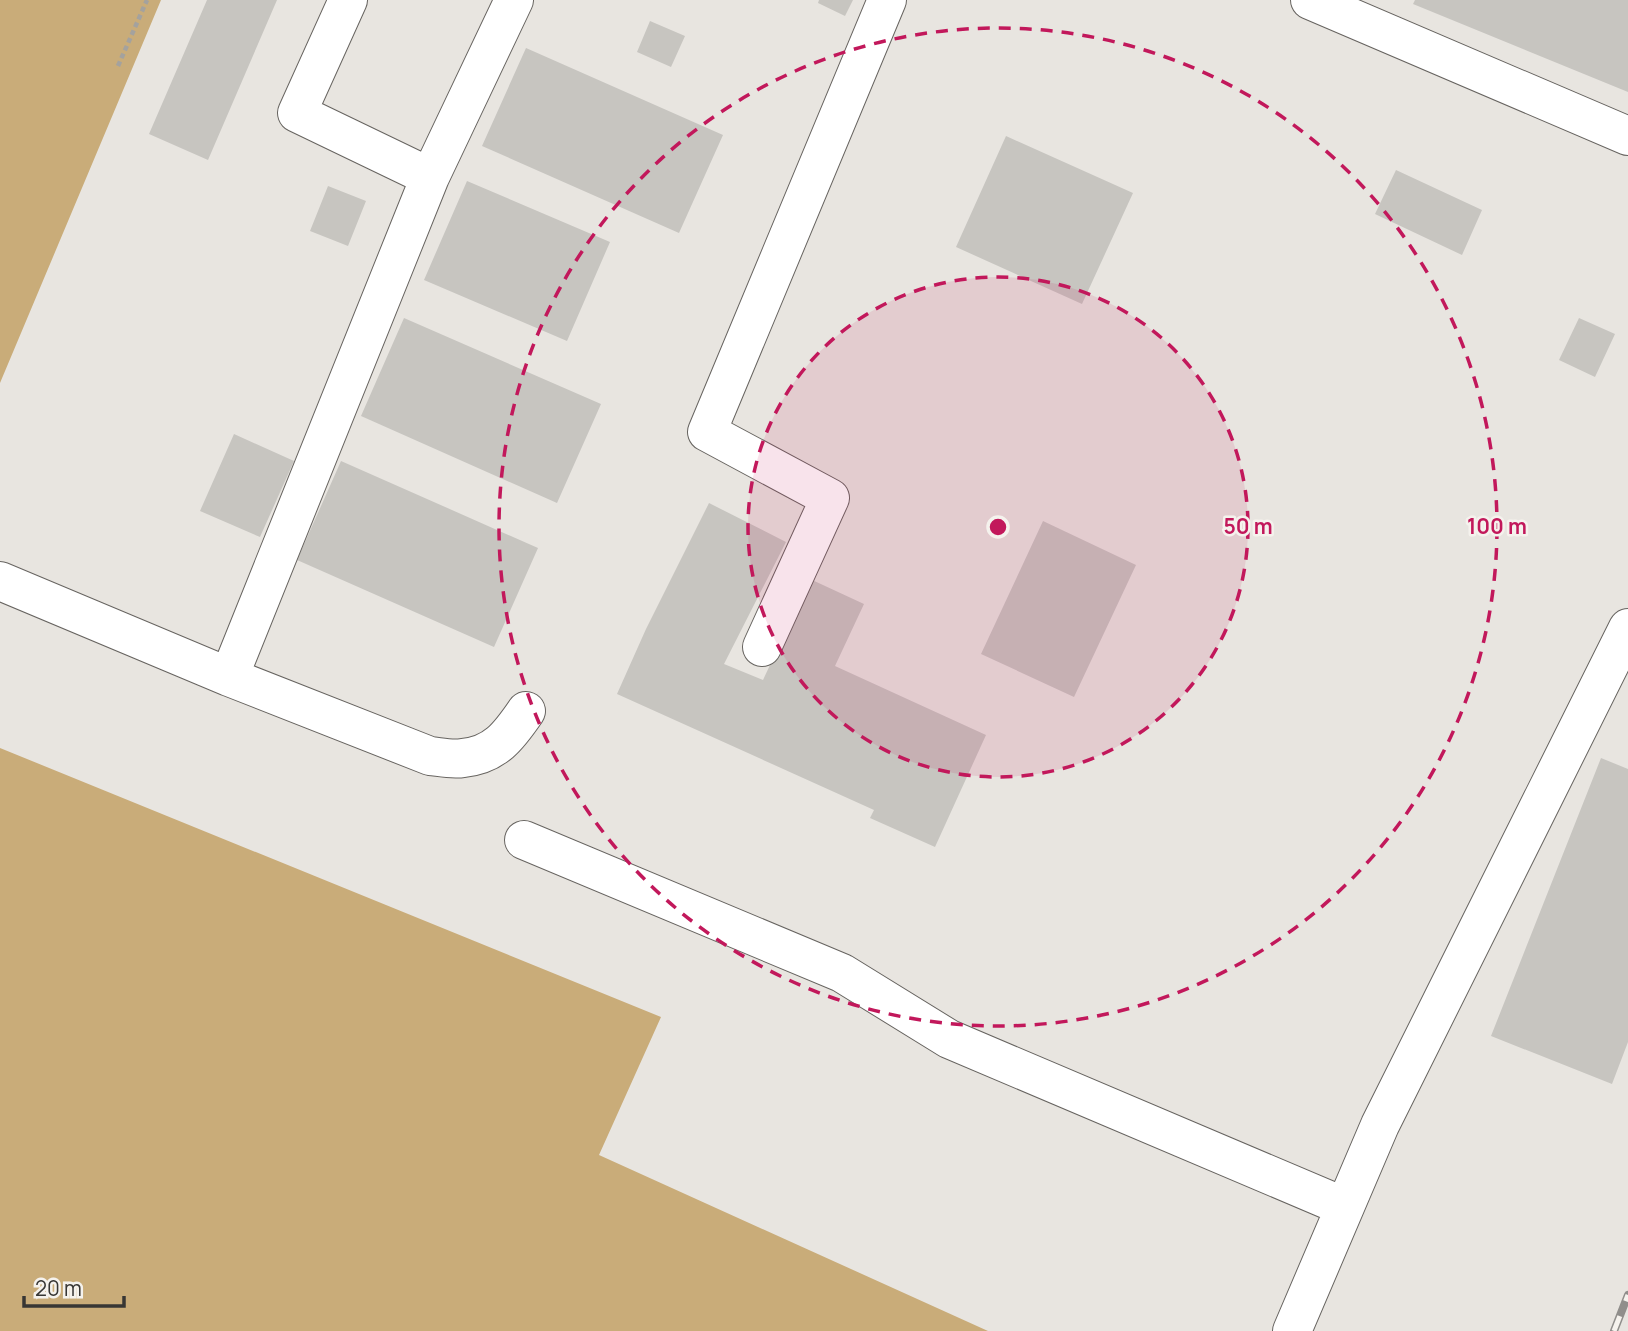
<svg xmlns="http://www.w3.org/2000/svg" width="1628" height="1331" font-family="Manrope,sans-serif">
<style>
.forest{fill:#c9ac79}
.building{fill:#c7c5c0}
.lines{fill:none;stroke-linecap:round;stroke-linejoin:round}
.minor-casing{stroke:#676460;stroke-width:40}
.path{stroke:#a4a29e;stroke-width:4.5;stroke-dasharray:5 3.5;stroke-linecap:butt}
.minor{stroke:#fff;stroke-width:38}
.rail-casing{stroke:#908e8b;stroke-width:8}
.rail{stroke:#f5f2ed;stroke-width:5;stroke-dasharray:16;stroke-linecap:butt}
.ring{fill:none;stroke:#c2185b;stroke-width:3.5;stroke-dasharray:12 9}
.centre{fill:#c2185b;stroke:#f5f2ed;stroke-width:3.5}
.ring-label{font-size:21px;text-anchor:middle;font-weight:bold;fill:#c2185b;stroke:#f5f2ed;stroke-width:5;stroke-linejoin:round;paint-order:stroke}
</style>
<rect width="100%" height="100%" fill="#e8e5e0"/>
<path class="forest" d="M0 0H161L0 383Z
M0 748 661 1017 599 1155 988 1331H0Z"/>
<path class="building" d="M207 0H277L208 160 149 134Z
M819 0H853L845 16 818 3Z
M1415 0H1628V92L1413 4Z
M650 21 685 36 671 67 637 52Z
M526 48 723 135 679 233 482 146Z
M1006 136 1133 193 1082 304 956 247Z
M1396 170 1482 210 1462 255 1375 214Z
M467 181 610 242 567 341 424 280Z
M328 186 366 201 348 246 310 231Z
M404 318 601 404 557 503 361 416Z
M1579 318 1615 334 1595 377 1559 360Z
M234 434 294 461 260 537 200 511Z
M341 461 538 548 494 647 297 560Z
M709 503 786 542 724 664 763 680 810 579 864 604 835 666 986 735 935 847 870 818 874 810 617 694 646 629Z
M1043 521 1136 565 1074 697 981 654Z
M1601 758 1628 769V1042L1612 1084 1491 1036Z"/>
<g class="lines">
<g class="minor-casing">
<path id="minor" d="M348 0 297 113 430 177
M1310 0 1628 136
M0 581 229 677 430 756C440 757 452 760 463 758 495 755 509 736 526 711
M762 647 830 498 707 432 887 0
M229 677 430 177 514 0
M524 840 842 973 949 1039 1345 1207
M1292 1331 1380 1125 1628 628"/>
</g>
<path class="path" d="M118 66 147 0"/>
<use href="#minor" class="minor"/>
<g class="rail-casing">
<path id="rail" d="M1614 1331 1628 1295"/>
</g>
<use href="#rail" class="rail"/>
</g>
<circle cx="998" cy="527" r="250" fill="#c2185b" fill-opacity=".12"/>
<g class="ring">
<circle cx="998" cy="527" r="250"/>
<circle cx="998" cy="527" r="499"/>
</g>
<circle cx="998" cy="527" r="10" class="centre"/>
<g class="ring-label">
<text x="1248" y="534">50 m</text>
<text x="1497" y="534">100 m</text>
</g>
<path d="M24 1296v10h100v-10" fill="none" stroke="#373634" stroke-width="3.5"/>
<text x="35" y="1296" font-size="21" fill="#373634" stroke="#f5f2ed" stroke-width="5" paint-order="stroke">20 m</text>
</svg>
